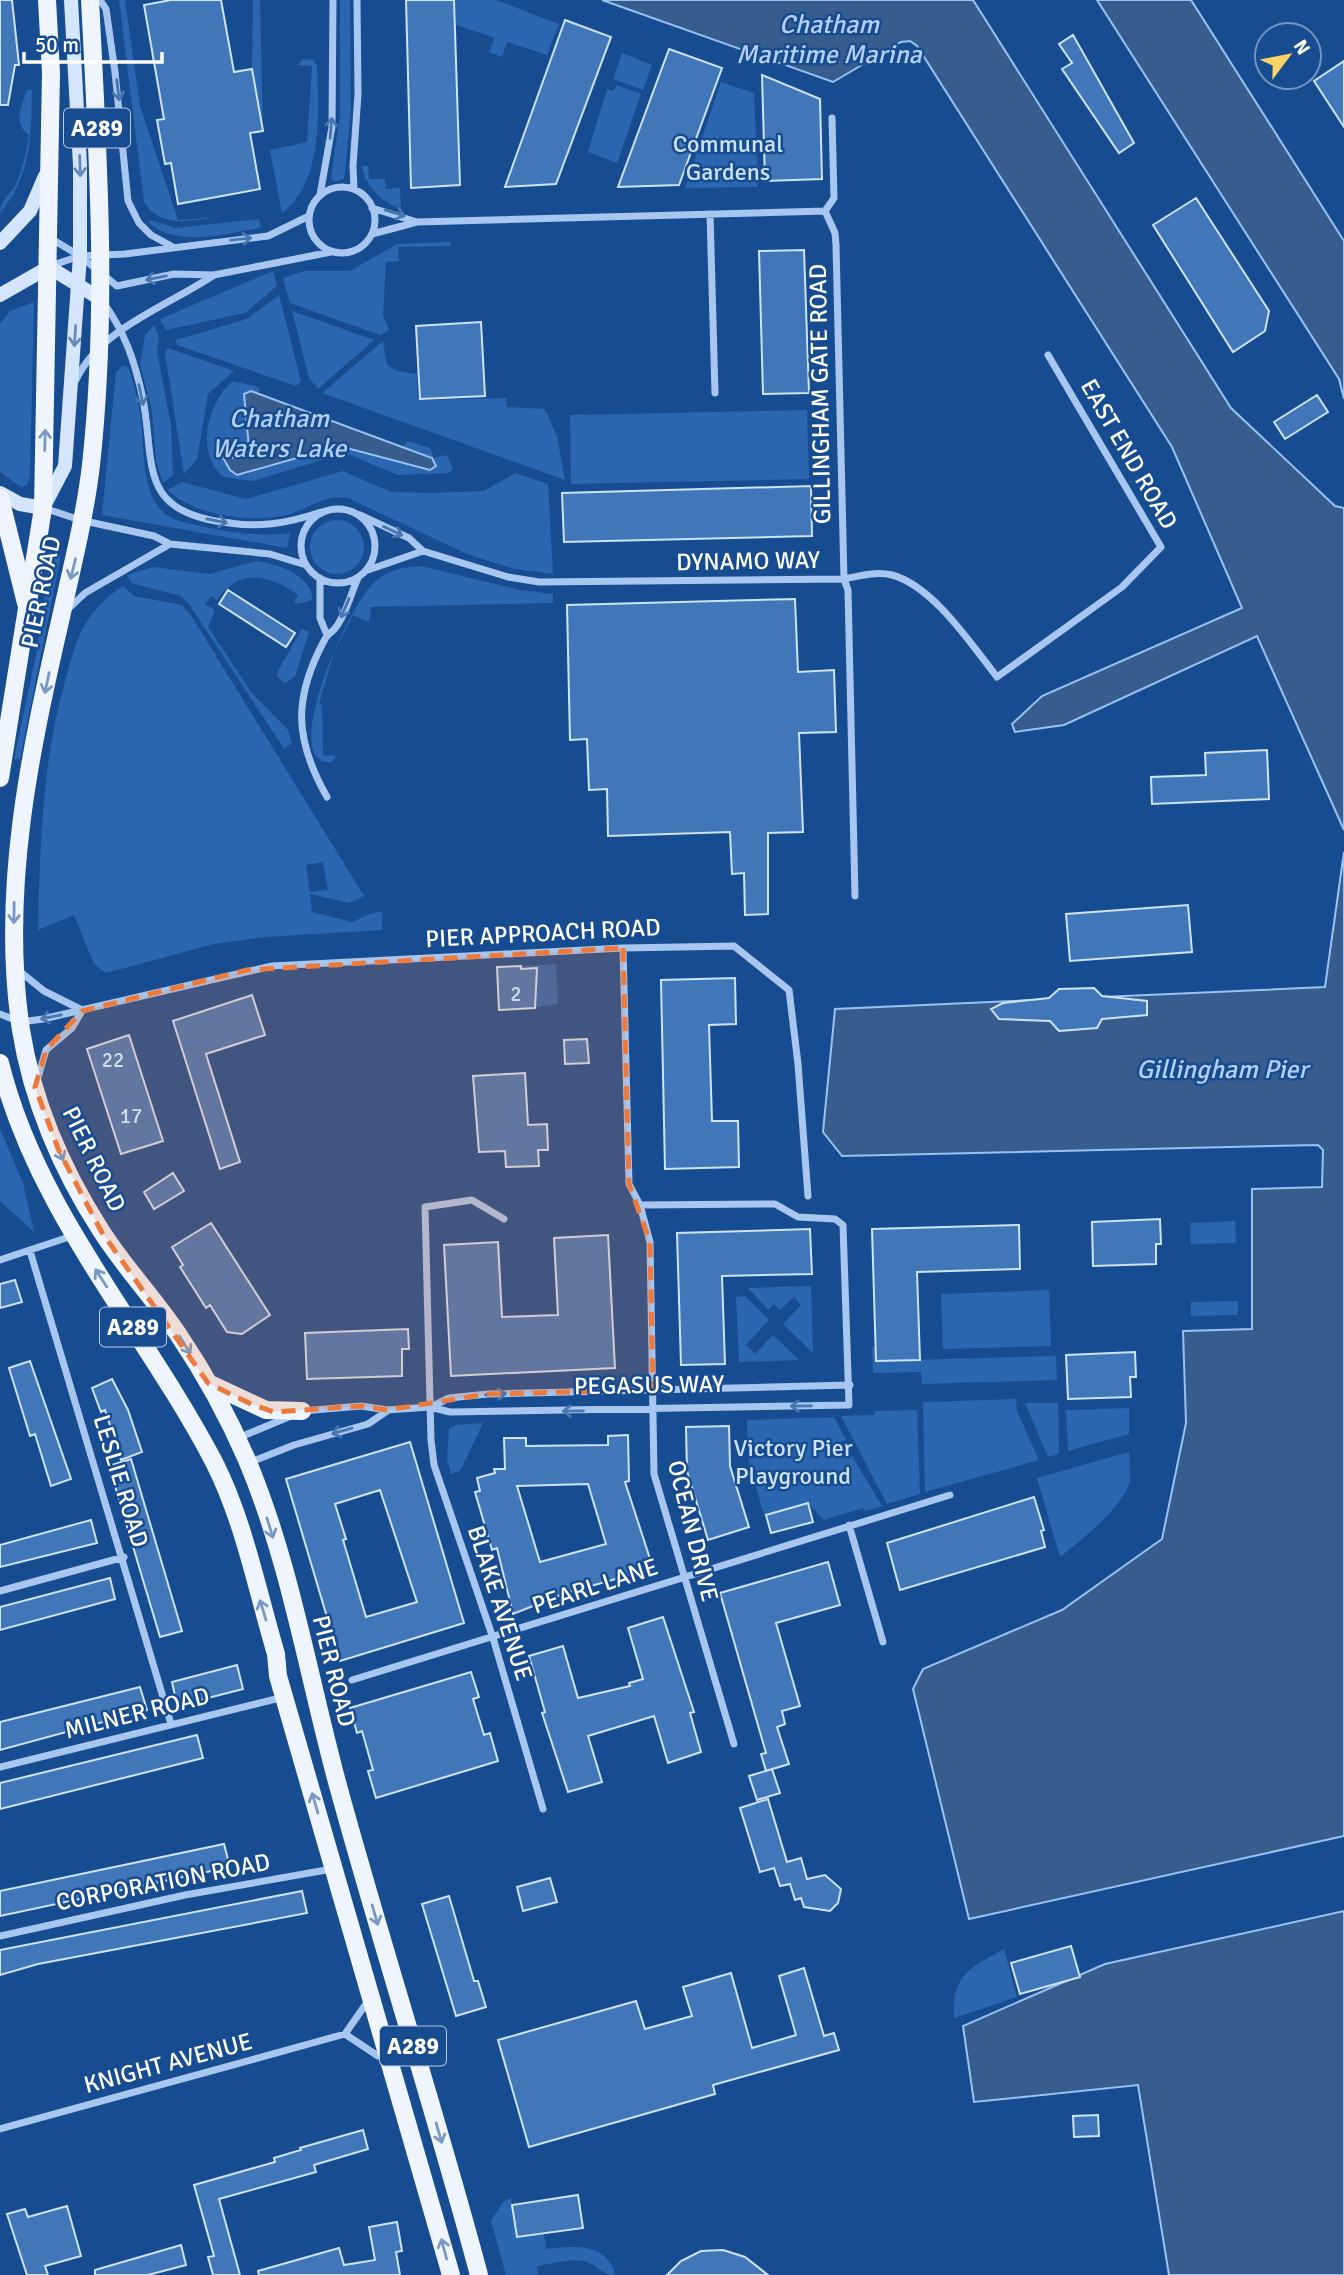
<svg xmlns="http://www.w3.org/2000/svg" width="1344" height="2275" font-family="Signika,sans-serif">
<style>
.green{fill:#2b66b0;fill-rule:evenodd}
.water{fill:#375d8f;stroke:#99c2f2;stroke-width:2}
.building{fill:#4176b9;stroke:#cde2fb;stroke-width:2;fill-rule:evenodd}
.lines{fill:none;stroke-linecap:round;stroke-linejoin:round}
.street{stroke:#a7c7f0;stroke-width:7}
.secondary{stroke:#d5e5fb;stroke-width:14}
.primary{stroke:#eff5ff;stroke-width:18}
.oneway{stroke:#4a77b2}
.oneway2{stroke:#6489bb}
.oneway3{stroke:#7998c2}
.marked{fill:#ed7a3d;fill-opacity:0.2;stroke:#ed7a3d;stroke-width:5;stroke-dasharray:14 9;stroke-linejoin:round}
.labels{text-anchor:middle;stroke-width:5;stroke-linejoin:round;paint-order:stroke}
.number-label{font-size:21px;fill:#d0ddee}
.shield{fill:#184c91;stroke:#bac9de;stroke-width:2}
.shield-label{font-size:23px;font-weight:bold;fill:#fff}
.park-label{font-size:24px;fill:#cde2fb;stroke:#184c91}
.street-label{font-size:24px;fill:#fff;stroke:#184c91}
.water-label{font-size:26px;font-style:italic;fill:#b3d1f6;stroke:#184c91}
</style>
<rect width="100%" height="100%" fill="#184c91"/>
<path class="green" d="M119 0H125L140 106 178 220 220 217C192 220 162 230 144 202Z
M253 0H260L263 131 252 69Z
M340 0H350L351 111 344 179 334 182 331 178 340 114Z
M455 0H496L559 24 547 55 507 42 502 57 489 52 495 38 456 25Z
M622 53 652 65 643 90 613 79Z
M303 59 313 60 317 66C319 113 323 182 282 213L270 150 307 142 312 66 298 65Z
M721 82 754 93 758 187 685 188Z
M617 85 641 94 617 163 588 152 607 89 613 91Z
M27 90H32C31 133 32 176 0 213 0 202 11 193 16 184 23 168 26 152 29 135 12 123 22 105 27 90Z
M362 166H368L369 179H385L386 189 400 188 401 209C382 202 365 187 362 166Z
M259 219 261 228C225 233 177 249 148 222L151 220 175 228Z
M450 242 451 246 398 247 399 261 386 262 383 315 389 330 380 335 290 303 283 278 304 271H350L397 244Z
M273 271 277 286 245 313 166 330 160 319Z
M279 295 301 381 296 386 177 345 176 340 247 319Z
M34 302 30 476 27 485 21 487 0 472V324L10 311Z
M292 311 374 340 318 389 309 378Z
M154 325 159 336 157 352 171 425 173 475 163 483 156 461 152 411 140 364 145 336Z
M383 341 387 365 397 371 417 374V397L421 400 506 398 507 407 545 409 557 436 565 480 322 393Z
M168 348 234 371 208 394 197 459 184 474 165 353Z
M123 366 128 367C134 383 138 401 141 419 145 451 139 503 174 519 183 523 195 524 205 527 233 533 262 537 290 533L287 548 102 515 116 372Z
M233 381 259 387V394L251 391 244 394 249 448 233 458 229 453H223L222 459 230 470 243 475 339 446 434 468 432 458 403 447 407 441 430 448 434 458 447 455 453 469 448 473 398 475 345 453 253 481 224 477C194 454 208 402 233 381Z
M807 410 809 479 571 484 570 415Z
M343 471 391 492 434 493 484 491 515 473 548 484 553 574 514 569 467 554 348 498C324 494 309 509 287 515 252 523 194 516 168 490L182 482 246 499Z
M310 547a27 27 0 1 1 54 0a27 27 0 1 1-54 0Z
M51 553 61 555 20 759H14L36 655Z
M257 561C276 563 314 576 312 600L298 604 294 602 298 595C269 575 240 567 217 600L211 596 205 604 215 610 208 627 251 692 288 730 292 743 284 749 189 604 181 596 131 583 127 575 153 567 209 574Z
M425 567 520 590 553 594V603L371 607 369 622 353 615 334 652 319 704 322 705 323 755 336 756 332 762C276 769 349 599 378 579 392 569 408 566 425 567Z
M123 586 134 596 182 605 194 620 364 896 349 903 310 894 312 912 352 922 372 913 382 912V930L266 937 214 944 106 973 94 964 74 915 38 930C40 847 42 765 64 685 71 660 76 636 91 615 100 603 111 594 123 586ZM323 862 328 890 310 892 306 865Z
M302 629 309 632 295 677 285 683 277 677 278 671Z
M556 964 558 1004 535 1008 537 968 521 969V966Z
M0 1129 23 1183 34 1232 0 1201Z
M1235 1221 1236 1243 1191 1244 1190 1223Z
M811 1286 813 1353 783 1324 801 1305 794 1297 780 1310 774 1304 768 1310 748 1288Z
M1049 1290 1051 1346 943 1349 941 1294Z
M745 1296 769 1320 746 1345 755 1354 773 1335 799 1360 739 1362 736 1297Z
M1238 1301V1315L1191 1316V1302Z
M872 1347H876L877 1361 1056 1356 1057 1380 922 1384 921 1372 873 1373Z
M1016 1399 1017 1411 1039 1460 925 1492 923 1402Z
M1025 1403H1058L1059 1454 1048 1457Z
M1129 1408V1434L1068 1451 1066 1410Z
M917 1410 920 1494 887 1504 841 1416 874 1415 875 1411Z
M834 1417 846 1440 831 1445 845 1444 882 1506 865 1511 863 1508 824 1520 808 1503 764 1515 748 1459 747 1420Z
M483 1423 460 1471 451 1474 447 1460 449 1429 456 1425Z
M1129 1452C1129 1461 1131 1471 1130 1480 1125 1506 1080 1541 1060 1557L1037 1478Z
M1004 1949 1017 1997 954 2018C952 1974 969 1969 1004 1949Z
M511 2198 517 2237 544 2233 546 2249C572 2246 608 2242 615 2275 602 2275 596 2264 584 2261 570 2258 551 2264 537 2266L538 2275H506L491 2221 503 2202Z"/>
<path class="water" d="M602 0H973L1231 408 1335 506 1344 508V830L1257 636 1064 725 1015 732 1012 724 1042 696 1242 608 1172 447 917 46 910 41 901 42 833 82Z
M1097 0H1191L1344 241V399L1339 379Z
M251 391 432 458 436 466 430 470 339 446 237 475 230 470 222 456 229 453 233 458 249 448 244 394Z
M1344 852V1836L969 1919 913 1689 923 1669 1062 1610 1162 1539 1186 1423 1183 1331 1252 1329V1189L1322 1187 1323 1150 1318 1145 842 1156 823 1132 835 1009 1325 987Z
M1344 1911V2275H1169L1138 2085 974 2102 963 2026 1105 1964Z"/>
<path class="building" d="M0 0H12L19 65H15L8 105H0Z
M171 0H221L234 72 252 69 263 131 250 133 260 189 178 204 171 163 165 164 157 120 164 119 144 5Z
M406 0H454L460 185 411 188Z
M565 20 611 37 556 184 505 187Z
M1073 35 1134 143 1119 153 1062 69 1072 63 1059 44Z
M669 49 722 68 679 185 618 187Z
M1344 61V127L1314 81Z
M762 75 820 99 822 179 765 181Z
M1196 198 1269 311 1265 331 1233 352 1153 225Z
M804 250 809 393 763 394 759 251Z
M481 322 485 396 420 399 416 326Z
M1317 395 1328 412 1285 439 1274 422Z
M811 486 812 536 564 542 562 493Z
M228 590 295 633 286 647 219 604Z
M795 599 798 672 834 670 836 732 799 733 803 832 768 833V914L745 915 744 873 732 874 730 832 608 836 607 789 589 790 587 739 570 740 567 605Z
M1267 750 1269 799 1152 804 1151 777 1206 775 1205 753Z
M1188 905 1192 952 1070 961 1066 914Z
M521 966V969L537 968 535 1008 499 1010 497 967Z
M735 978 736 1024 709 1025 712 1121H738L739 1167 665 1169 661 980Z
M1094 988 1102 996 1147 1001V1015L1102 1019 1097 1028 1059 1031 1050 1021 999 1019 991 1009 1003 1003 1049 998 1059 989Z
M252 995 265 1035 206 1054 240 1162 220 1169 173 1021Z
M129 1035 163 1141 121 1154 87 1049Z
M587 1039 589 1063 565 1064 564 1040Z
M525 1073 528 1125 547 1124 548 1150H538L539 1166 506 1167 505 1151 479 1152 473 1076Z
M173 1173 184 1191 154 1209 144 1192Z
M1160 1219 1161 1244H1156V1264L1093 1266 1092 1222Z
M211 1223 270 1315 242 1334 227 1332 210 1305 206 1308 180 1267 183 1265 172 1247Z
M1019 1225 1020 1269 917 1272 920 1360 876 1361 872 1229Z
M810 1229 812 1274 722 1276 725 1364 681 1365 677 1233Z
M608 1235 615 1368 451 1376 444 1245 498 1242 502 1317 558 1315 554 1238Z
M15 1280 22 1302 0 1308V1284Z
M408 1329 409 1349H402V1376L307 1379 305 1333Z
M1135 1352 1136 1377H1130L1131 1397 1068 1399 1066 1355Z
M30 1361 71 1479 51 1486 35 1434 30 1436 9 1368Z
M112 1379 128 1410 142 1452 121 1460 105 1410 101 1412 92 1388Z
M729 1426 730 1466 749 1527 708 1540 687 1471 686 1427Z
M628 1435 629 1481 625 1482 654 1571 631 1578 630 1575 566 1593 513 1614 497 1548 492 1550 475 1492 480 1491 477 1478 495 1473 494 1469H505L504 1438H526V1446L608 1445V1436ZM588 1484 606 1544 540 1562 517 1486Z
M410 1442 464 1623 340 1661 286 1479ZM380 1490 417 1602 366 1617 343 1540 346 1539 335 1504Z
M131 1459 182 1631 160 1637 109 1466Z
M1034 1497 1044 1530 1041 1531 1045 1547 900 1590 887 1543Z
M808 1503 813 1522 771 1533 766 1515Z
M91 1520 97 1543 0 1567V1545Z
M828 1562 840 1605 776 1623 800 1706 782 1711 785 1724 777 1727 789 1764 766 1771 761 1754 766 1753 720 1593Z
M110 1578 115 1599 0 1630V1607Z
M663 1617 694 1712 690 1713 701 1752 668 1763 654 1716 588 1736 602 1782 568 1792 542 1713 545 1712 529 1656 563 1646 578 1698 630 1686 629 1683 643 1679 628 1628Z
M237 1665 243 1689 177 1706 172 1682Z
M471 1672 479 1697 473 1699 484 1735 490 1733 498 1761 376 1798 368 1771 373 1770 362 1731 357 1733 350 1708Z
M140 1687 147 1710 0 1750V1722Z
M197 1735 203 1758 0 1809V1783Z
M772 1769 780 1793 757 1800 749 1776Z
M768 1799 787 1862 801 1858 807 1879 825 1875 841 1889 838 1903 830 1911 804 1907 801 1898 795 1900 790 1884 780 1886 774 1868 760 1872 740 1808Z
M224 1844 230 1867 0 1916V1891Z
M550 1878 557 1902 523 1911 517 1887Z
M302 1891 307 1913 38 1964 0 1975V1950Z
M449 1896 474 1981H478L486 2007 456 2016 422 1904Z
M1071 1946 1080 1977 1020 1994 1011 1963Z
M804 1968 824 2036 834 2033 839 2050 713 2085 715 2094 529 2147 498 2040 636 2001 645 2029 692 2016 683 1987 731 1973 752 2048 796 2035 779 1976Z
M1098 2115 1099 2136 1074 2137 1073 2116Z
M363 2130 368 2149 314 2165 316 2172 219 2199 240 2275H213L208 2257 214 2256 194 2185 275 2162 274 2158 301 2150 300 2148Z
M578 2195 583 2228 517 2237 512 2205Z
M67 2206 81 2256 45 2266 48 2275H27L7 2214 25 2209 28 2217Z
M397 2222 402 2251 396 2252 400 2275H259L258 2271 339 2248 344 2265 375 2260 369 2227Z
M181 2245 186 2265 148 2275H95V2270Z
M723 2250 745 2257 768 2275H667L681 2261 701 2251Z"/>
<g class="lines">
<path class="street" d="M100 0 106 9 115 72 128 201 139 223 151 235 173 247
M309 220a33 33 0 1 1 66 0a33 33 0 1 1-66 0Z
M354 189 353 166 358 94 357 0
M320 195 332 127 333 0
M372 208 417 222
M825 211 835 233 836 245 844 579C859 576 877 571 892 575 933 586 971 644 997 677L1122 587 1161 547 1048 355
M825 211 834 198 832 118
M710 214 715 393
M372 234 417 222 825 211
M50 238 80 256 117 286 174 274 214 275 331 252
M50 266 80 256 125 254 268 236 309 216
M103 302C125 332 135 362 143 399 155 463 138 510 222 522 258 528 286 524 321 512
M76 380C99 329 168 306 214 275
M44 508 80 520 154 536 170 544 270 554 306 565
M301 546a37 37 0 1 1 74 0a37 37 0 1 1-74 0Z
M360 515 409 538 423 551 508 577 539 582 844 579 848 590 855 896
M368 570 423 551
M320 578V618L327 635
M66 611 85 593 170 544
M327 797C294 739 293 698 325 639 328 633 333 632 336 627 346 614 351 593 358 578
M623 948 629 1184 640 1205 650 1242 654 1474 734 1744
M18 970 44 991 82 1010
M0 1014 20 1022 43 1019 272 966 623 948 734 946 789 990 798 1064 808 1196
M37 1081 46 1050 72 1028 82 1011
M504 1219 472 1200 425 1207 431 1440 434 1465 493 1638 543 1809
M30 1251 171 1724
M0 1260 72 1236
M431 1407 449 1398 488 1394 850 1385
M302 1411 361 1406 387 1410 430 1407 450 1412 849 1405 843 1225 835 1219 798 1217 775 1204 640 1205
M238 1438 291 1416
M248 1463 294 1445 368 1424 387 1411
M849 1525 883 1642
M0 1591 124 1557
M352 1680 950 1495
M0 1767 284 1697
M0 1936 185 1895 332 1869
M345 2034 378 2056 387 2054
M0 2129 345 2034 368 2001"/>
<path class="secondary" d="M0 243 30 211 45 176
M0 295 49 267 102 300
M0 493 20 504 43 508 65 466 80 256V165L71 0"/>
<path class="primary" d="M90 0C98 156 108 309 91 465 85 516 72 567 61 617 30 752 0 891 21 1030 32 1100 62 1170 100 1229 123 1266 154 1298 178 1334 205 1374 228 1416 247 1460 290 1562 308 1675 337 1782 382 1947 435 2110 479 2275
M0 498 26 603
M0 778 43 508 51 73 47 0
M0 1063C37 1213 144 1328 214 1462 244 1521 257 1590 276 1654L278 1676 451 2275
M208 1383 266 1410 302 1411"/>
</g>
<defs><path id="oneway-shaft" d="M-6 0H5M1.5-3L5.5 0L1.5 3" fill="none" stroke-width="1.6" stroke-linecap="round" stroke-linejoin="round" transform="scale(1.75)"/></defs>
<g class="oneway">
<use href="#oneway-shaft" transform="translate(118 90) rotate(83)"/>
<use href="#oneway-shaft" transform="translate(331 128) rotate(-85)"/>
<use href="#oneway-shaft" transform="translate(395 213) rotate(17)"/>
<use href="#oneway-shaft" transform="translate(241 239) rotate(-6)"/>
<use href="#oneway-shaft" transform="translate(156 278) rotate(169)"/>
<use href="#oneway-shaft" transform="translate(141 395) rotate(78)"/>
<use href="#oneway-shaft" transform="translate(217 521) rotate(11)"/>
<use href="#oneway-shaft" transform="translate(393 531) rotate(25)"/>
<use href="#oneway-shaft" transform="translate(345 608) rotate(113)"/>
<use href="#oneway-shaft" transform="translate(51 1017) rotate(169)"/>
<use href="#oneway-shaft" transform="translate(496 1394) rotate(-4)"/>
<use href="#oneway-shaft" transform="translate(801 1406) rotate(179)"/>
<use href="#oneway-shaft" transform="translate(573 1411) rotate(179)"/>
<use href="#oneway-shaft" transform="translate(342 1431) rotate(164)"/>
</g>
<g class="oneway2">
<use href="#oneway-shaft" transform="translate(80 166) rotate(88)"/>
<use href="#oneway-shaft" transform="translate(75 336) rotate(94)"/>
</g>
<g class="oneway3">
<use href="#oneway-shaft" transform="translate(45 440) rotate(-88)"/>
<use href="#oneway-shaft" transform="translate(73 569) rotate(104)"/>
<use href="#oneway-shaft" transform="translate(47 683) rotate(102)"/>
<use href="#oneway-shaft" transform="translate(14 913) rotate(91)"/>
<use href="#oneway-shaft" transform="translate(59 1151) rotate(66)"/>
<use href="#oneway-shaft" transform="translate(101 1278) rotate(-123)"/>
<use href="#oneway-shaft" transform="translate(185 1345) rotate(58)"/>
<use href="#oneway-shaft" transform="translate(270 1528) rotate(73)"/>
<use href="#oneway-shaft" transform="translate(263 1610) rotate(-107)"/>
<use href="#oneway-shaft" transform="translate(315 1803) rotate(-106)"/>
<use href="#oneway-shaft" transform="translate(375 1915) rotate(74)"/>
<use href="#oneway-shaft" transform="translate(439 2133) rotate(74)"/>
<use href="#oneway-shaft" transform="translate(444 2249) rotate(-105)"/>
</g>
<path class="marked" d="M623 948 629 1184 650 1242 653 1390 488 1394 387 1410 361 1406 274 1412 251 1404 208 1383 101 1231 59 1151 35 1087 46 1050 82 1011 247 970Z"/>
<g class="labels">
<g class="number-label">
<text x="516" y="1001">2</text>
<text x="113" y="1067">22</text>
<text x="131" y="1123">17</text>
</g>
<g class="shield">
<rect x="64" y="108.5" width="66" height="39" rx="5"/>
<rect x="100" y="1307.5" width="66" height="39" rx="5"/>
<rect x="380" y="2026.5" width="66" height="39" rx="5"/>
</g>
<g class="shield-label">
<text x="97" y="136">A289</text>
<text x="133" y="1335">A289</text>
<text x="413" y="2054">A289</text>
</g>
<g class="park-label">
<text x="728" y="152">Communal<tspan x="728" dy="28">Gardens</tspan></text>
<text x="793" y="1456">Victory Pier<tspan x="793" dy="28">Playground</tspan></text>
</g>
<g class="street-label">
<text transform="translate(820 394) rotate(-91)" y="8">GILLINGHAM GATE ROAD</text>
<text transform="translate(1129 454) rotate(60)" y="8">EAST END ROAD</text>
<text transform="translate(748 561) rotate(-1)" y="8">DYNAMO WAY</text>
<text transform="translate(41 592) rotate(-78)" y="8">PIER ROAD</text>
<text transform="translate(543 933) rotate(-3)" y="8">PIER APPROACH ROAD</text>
<text transform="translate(94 1159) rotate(64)" y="8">PIER ROAD</text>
<text transform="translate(649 1385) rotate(-1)" y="8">PEGASUS WAY</text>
<text transform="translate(121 1481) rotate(73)" y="8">LESLIE ROAD</text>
<text transform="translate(693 1531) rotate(76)" y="8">OCEAN DRIVE</text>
<text transform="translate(595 1586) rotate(-18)" y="8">PEARL LANE</text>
<text transform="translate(500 1603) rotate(72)" y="8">BLAKE AVENUE</text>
<text transform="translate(334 1671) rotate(76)" y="8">PIER ROAD</text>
<text transform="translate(137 1713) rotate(-14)" y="8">MILNER ROAD</text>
<text transform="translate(163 1882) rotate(-11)" y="8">CORPORATION ROAD</text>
<text transform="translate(168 2063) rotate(-15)" y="8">KNIGHT AVENUE</text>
</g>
<g class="water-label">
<text x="829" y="33">Chatham<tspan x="829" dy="30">Maritime Marina</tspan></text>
<text x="279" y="427">Chatham<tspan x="279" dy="30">Waters Lake</tspan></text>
<text x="1222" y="1078">Gillingham Pier</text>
</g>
</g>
<g transform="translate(1288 56) rotate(58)"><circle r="33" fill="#184c91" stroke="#7494bd" stroke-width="2"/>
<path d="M0-5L12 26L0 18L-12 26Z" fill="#ffd365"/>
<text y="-10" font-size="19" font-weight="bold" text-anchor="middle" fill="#ffffff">N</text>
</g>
<path d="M24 52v10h138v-10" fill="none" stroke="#ffffff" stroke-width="3.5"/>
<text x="35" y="52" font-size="21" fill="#ffffff" stroke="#184c91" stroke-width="5" paint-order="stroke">50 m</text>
</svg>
